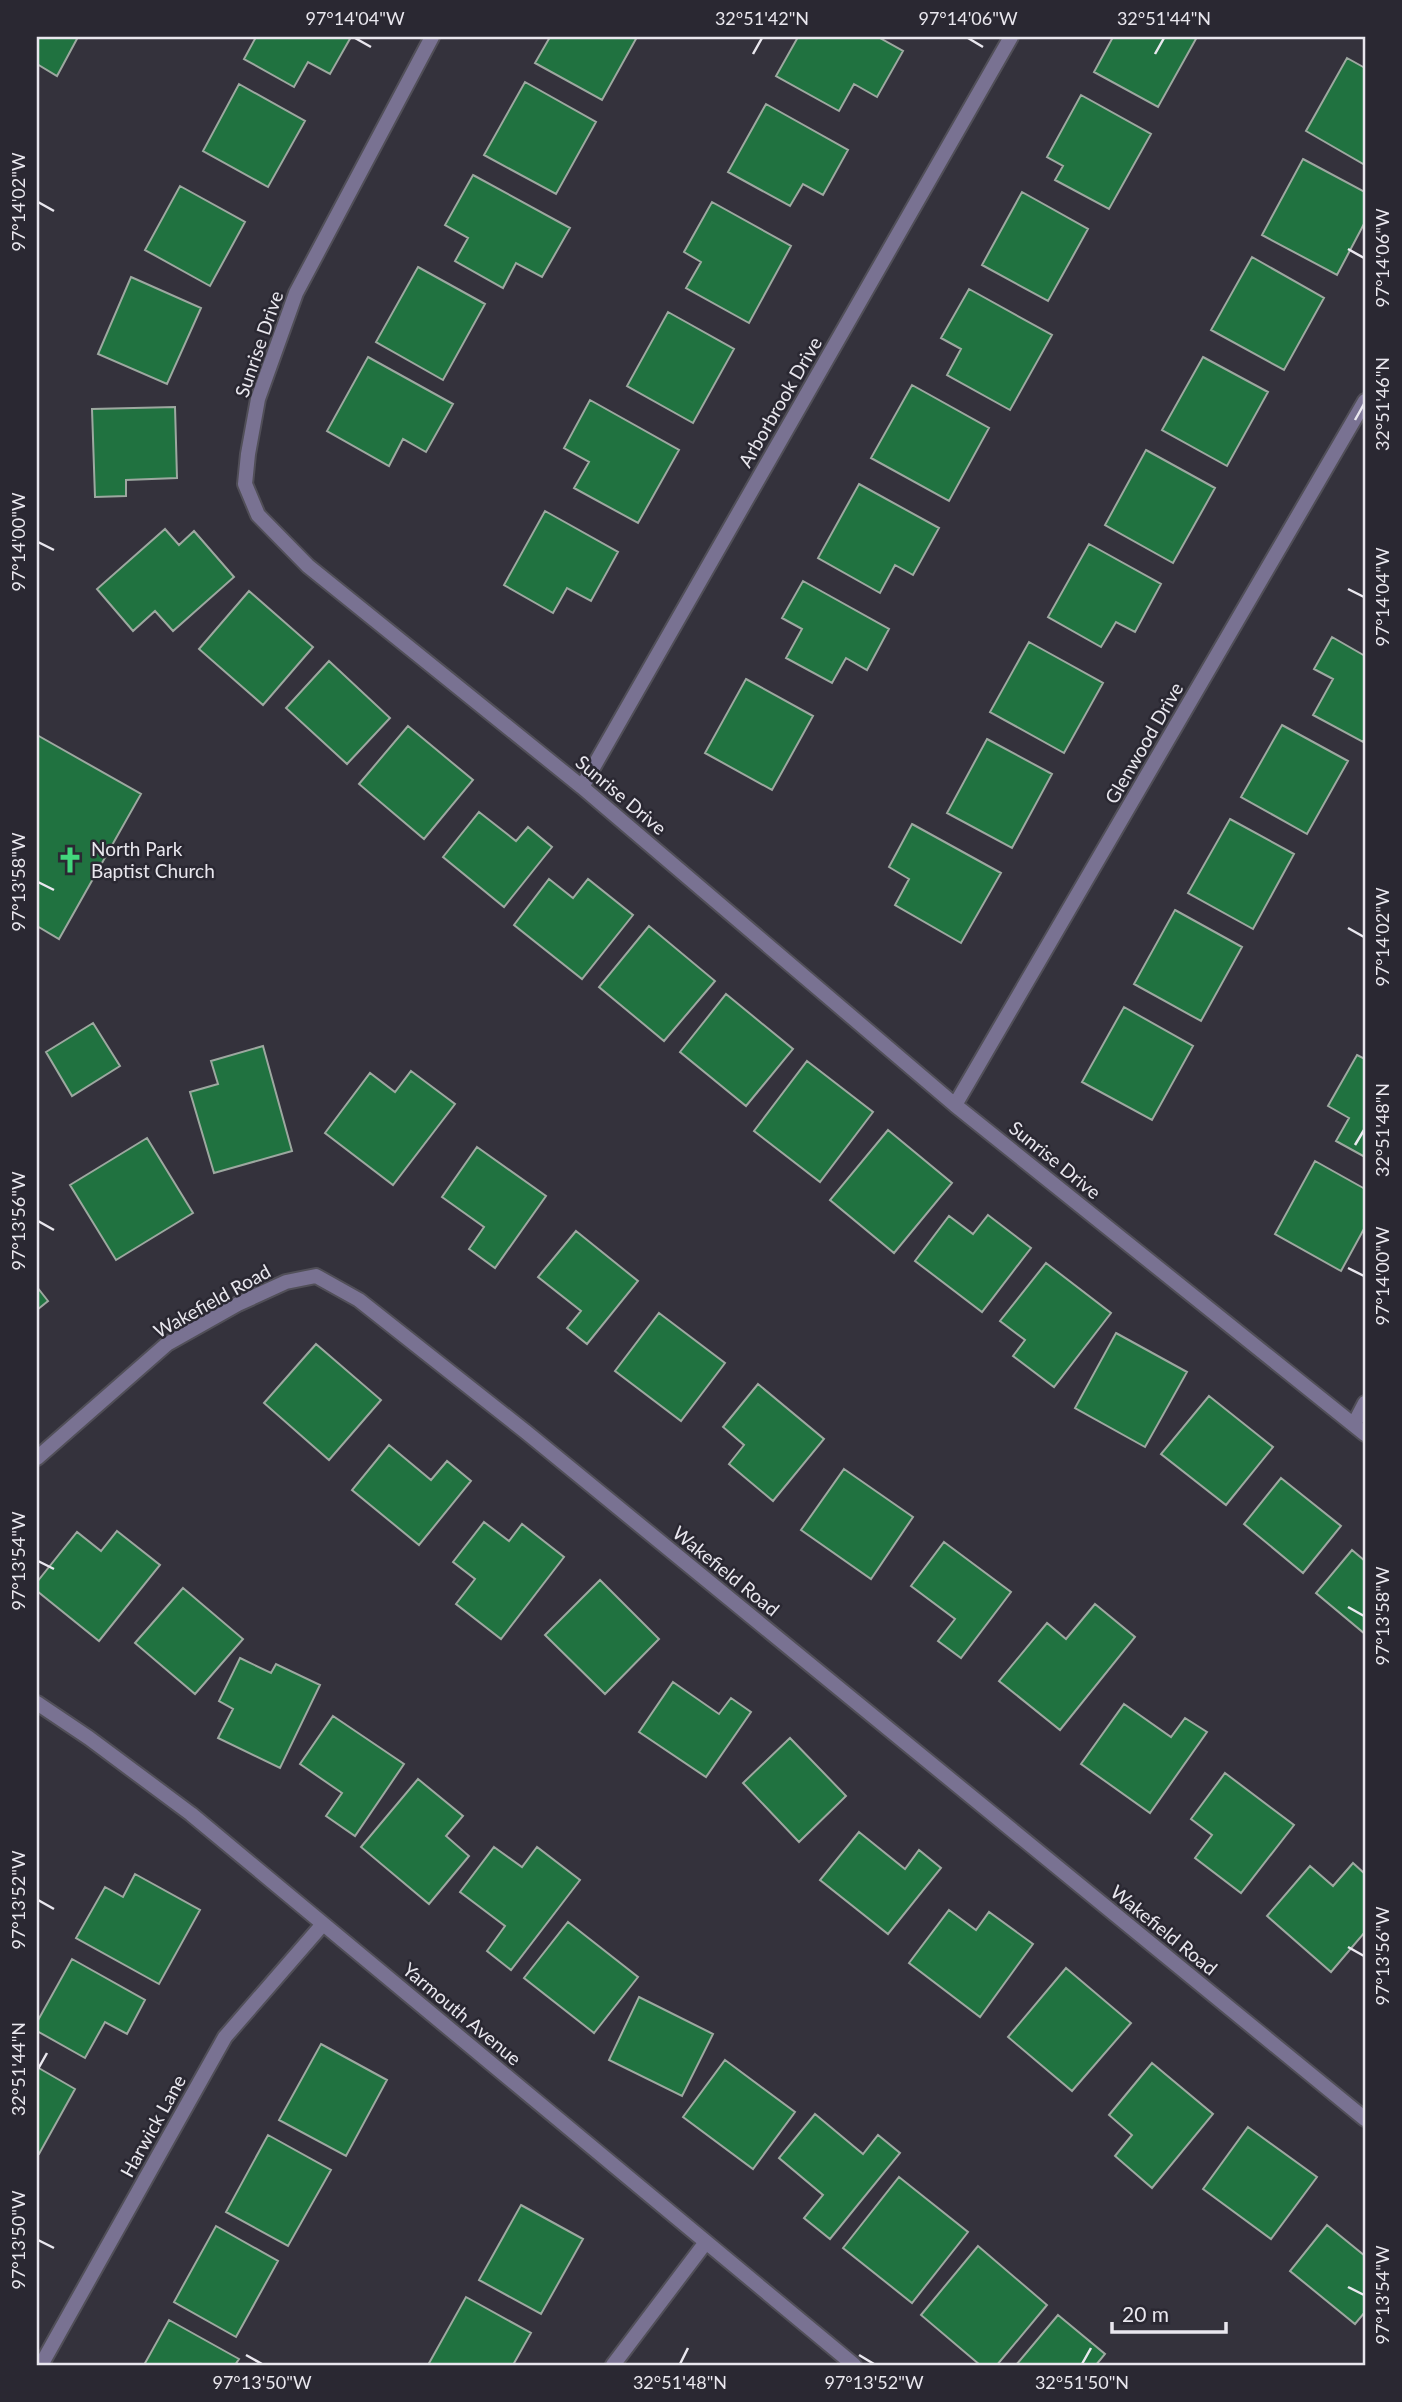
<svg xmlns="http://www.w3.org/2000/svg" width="1402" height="2402" font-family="Lato,sans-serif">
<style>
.building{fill:#207240;stroke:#9da8a0;stroke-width:2}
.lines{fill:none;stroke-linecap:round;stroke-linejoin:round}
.minor-casing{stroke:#514f58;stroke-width:18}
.minor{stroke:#797292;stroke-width:14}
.ticks{fill:none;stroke:#e9e7ee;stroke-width:2.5}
.labels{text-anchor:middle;stroke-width:5;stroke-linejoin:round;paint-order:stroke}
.street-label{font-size:19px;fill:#e9e7ee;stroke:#2a2832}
.poi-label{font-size:19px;fill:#e9e7ee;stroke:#2a2832;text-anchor:start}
.neatline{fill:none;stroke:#e9e7ee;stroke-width:2.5}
.ticks-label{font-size:18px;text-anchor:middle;fill:#e9e7ee}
</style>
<rect width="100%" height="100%" fill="#34323c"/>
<path class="building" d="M37 37H78L57 76 37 64Z
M256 37H351L330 74 308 62 294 87 244 59Z
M550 37H637L602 100 535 63Z
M798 37H878L903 51 877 97 854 84 839 111 776 76Z
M1113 37H1197L1158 107 1094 72Z
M1347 58 1365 68V165L1306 131Z
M525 82 596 122 556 194 484 155Z
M239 84 305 121 268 187 203 151Z
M1081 95 1151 134 1109 209 1055 180 1063 166 1047 157Z
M766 104 848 150 823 195 803 184 790 206 728 172Z
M1303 159 1365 192V222L1337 275 1262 235Z
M473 175 570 228 542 277 516 263 503 288 455 261 468 238 445 225Z
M180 186 245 222 210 286 145 250Z
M1022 192 1088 229 1048 301 982 265Z
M712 202 791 246 749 323 686 288 701 262 684 252Z
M1252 257 1324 298 1284 370 1211 330Z
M418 267 485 304 443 380 376 342Z
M131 277 201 308 167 384 98 354Z
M969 289 1052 335 1010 410 947 375 961 349 941 338Z
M668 312 734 349 693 423 627 386Z
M368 357 453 404 426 452 403 439 389 466 327 431Z
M1203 357 1268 392 1227 466 1162 430Z
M912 385 989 428 949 501 871 458Z
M590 400 679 450 638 523 574 488 589 462 564 448Z
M175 407 177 478 126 480V496L95 497 92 409Z
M1146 450 1215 488 1173 563 1105 525Z
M859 484 939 528 913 575 895 565 880 593 818 558Z
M545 511 618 552 591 601 567 588 553 613 504 585Z
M165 529 179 545 194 531 234 577 173 631 155 611 133 631 97 589Z
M1089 544 1161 584 1135 632 1116 622 1101 647 1048 617Z
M803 581 889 629 867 670 846 658 832 683 786 658 802 629 782 618Z
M249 591 313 647 263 705 199 649Z
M1332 637 1365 656V738L1363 742 1313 715 1333 679 1314 669Z
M1029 642 1103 683 1064 753 990 712Z
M329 661 390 718 347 764 286 708Z
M746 679 813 716 772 790 705 753Z
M1282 725 1348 761 1307 834 1241 797Z
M408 726 473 780 424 839 359 784Z
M37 735 141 794 59 939 37 926Z
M987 739 1052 774 1012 848 947 813Z
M479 812 516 841 528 827 552 847 504 907 443 857Z
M1230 819 1294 854 1253 929 1188 893Z
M912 824 1001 873 961 943 895 905 909 879 889 867Z
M549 879 573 898 588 879 633 915 582 979 514 925Z
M1175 910 1242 947 1201 1021 1134 984Z
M649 926 715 981 664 1041 599 987Z
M726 994 793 1049 746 1106 680 1052Z
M1124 1007 1193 1046 1152 1120 1082 1082Z
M93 1023 120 1066 72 1096 46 1052Z
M263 1046 292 1151 214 1173 190 1092 218 1084 211 1061Z
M1357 1055 1365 1059V1157L1336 1141 1349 1118 1328 1106Z
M807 1061 873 1112 820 1182 754 1131Z
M411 1071 455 1104 393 1185 325 1133 370 1073 395 1092Z
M888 1130 952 1183 894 1253 830 1200Z
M147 1138 193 1213 116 1260 70 1185Z
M477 1147 546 1196 495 1268 469 1249 484 1227 442 1197Z
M1315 1161 1365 1189V1227L1341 1271 1275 1234Z
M988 1215 1031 1248 982 1312 915 1261 949 1216 973 1234Z
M576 1231 638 1281 587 1344 567 1328 581 1311 538 1277Z
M1046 1263 1111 1313 1054 1387 1013 1356 1025 1340 1000 1321Z
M37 1287 48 1301 37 1310Z
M659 1313 725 1363 681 1421 615 1371Z
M1116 1333 1187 1372 1145 1447 1075 1408Z
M316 1344 381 1400 329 1460 264 1403Z
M758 1384 824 1439 773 1501 729 1464 744 1445 723 1427Z
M1209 1396 1273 1447 1226 1505 1161 1454Z
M389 1445 431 1480 447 1461 471 1481 419 1545 352 1490Z
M844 1469 913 1517 871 1579 801 1530Z
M1281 1478 1341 1526 1303 1573 1244 1524Z
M484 1522 509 1541 522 1524 564 1557 501 1639 456 1604 475 1579 453 1562Z
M117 1531 160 1565 99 1641 37 1591V1582L77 1532 101 1551Z
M944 1542 1011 1592 961 1658 938 1641 955 1619 911 1586Z
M1352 1550 1365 1561V1634L1316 1593Z
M600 1580 659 1639 605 1694 545 1635Z
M183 1588 243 1639 195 1694 135 1643Z
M1095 1604 1135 1637 1060 1730 999 1681 1047 1623 1066 1639Z
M240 1658 271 1673 276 1664 320 1685 280 1768 218 1738 233 1709 219 1701Z
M673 1682 719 1714 731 1698 751 1712 706 1777 639 1732Z
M1124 1704 1171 1737 1185 1718 1207 1732 1150 1813 1081 1764Z
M333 1716 404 1764 355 1836 326 1816 342 1793 300 1764Z
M790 1738 846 1796 799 1842 743 1783Z
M1225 1773 1294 1825 1241 1893 1195 1858 1212 1835 1191 1819Z
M418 1779 463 1816 446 1836 469 1856 429 1904 361 1847Z
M859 1832 905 1869 919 1850 941 1868 888 1934 820 1880Z
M494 1847 522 1867 537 1847 580 1880 511 1970 487 1951 505 1926 460 1892Z
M1353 1863 1365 1874V1932L1331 1972 1267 1916 1310 1866 1333 1886Z
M135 1874 200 1910 159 1984 76 1938 105 1887 123 1897Z
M949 1910 976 1930 989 1912 1033 1944 980 2017 909 1963Z
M568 1922 638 1977 594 2033 524 1978Z
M72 1959 145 2000 127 2034 105 2022 85 2058 37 2031V2022Z
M1066 1968 1131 2023 1072 2091 1008 2037Z
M639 1997 713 2034 682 2096 609 2060Z
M321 2044 387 2080 346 2156 279 2120Z
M725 2060 795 2112 753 2169 683 2117Z
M1152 2063 1213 2114 1152 2188 1115 2156 1132 2135 1109 2115Z
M37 2067 75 2089 39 2154 37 2153Z
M815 2114 863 2154 878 2135 900 2153 830 2239 804 2218 823 2195 779 2158Z
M1248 2127 1317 2177 1271 2239 1203 2189Z
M268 2135 331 2170 288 2246 226 2212Z
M899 2177 968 2232 912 2303 843 2248Z
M521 2205 583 2239 541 2314 479 2280Z
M1327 2225 1365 2256V2312L1355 2324 1290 2271Z
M216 2226 278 2261 236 2337 174 2302Z
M978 2246 1047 2305 997 2365H980L921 2315Z
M466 2297 531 2333 513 2365H428Z
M1058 2315 1105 2354 1096 2365H1016Z
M169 2320 239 2359 235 2365H144Z"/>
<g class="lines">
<g class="minor-casing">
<path id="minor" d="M432 37 296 293 258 399 248 454 245 484 258 515 308 566 582 787 955 1105 1365 1434
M582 787 1011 37
M955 1105 1365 401
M1354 1424 1365 1403
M37 1458 167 1344 238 1304 286 1282 316 1276 359 1300 526 1432 1365 2119
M37 1703 89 1738 191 1814 854 2365
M41 2365 225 2037 323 1924
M613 2365 706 2242"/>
</g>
<use href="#minor" class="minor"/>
</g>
<path class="ticks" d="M355 38 371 47M968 38 983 47M753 54 762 38M1155 54 1164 38M38 202 54 211M1348 249 1364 258M1355 420 1364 404M38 542 54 550M1348 589 1364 597M38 882 54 890M1348 928 1364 937M1355 1145 1364 1130M38 1221 54 1230M1348 1268 1364 1276M38 1561 54 1569M1348 1607 1364 1616M38 1900 54 1909M1348 1947 1364 1956M38 2069 47 2053M38 2240 54 2248M1348 2287 1364 2295M246 2355 262 2364M859 2355 874 2364M680 2364 688 2348M1082 2364 1091 2348"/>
<defs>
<g id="church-bare" transform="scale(2.1)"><path d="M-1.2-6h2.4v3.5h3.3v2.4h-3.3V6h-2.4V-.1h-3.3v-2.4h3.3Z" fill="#42d77c" stroke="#2a2832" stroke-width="2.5" paint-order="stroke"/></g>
</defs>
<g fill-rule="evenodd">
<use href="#church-bare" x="70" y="860"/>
</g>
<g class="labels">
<g class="street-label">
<text transform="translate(259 344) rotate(-71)" y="7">Sunrise Drive</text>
<text transform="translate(780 402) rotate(-60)" y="7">Arborbrook Drive</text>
<text transform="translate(1144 743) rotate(-60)" y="7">Glenwood Drive</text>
<text transform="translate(621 795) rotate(40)" y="7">Sunrise Drive</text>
<text transform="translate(1055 1160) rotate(39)" y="7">Sunrise Drive</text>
<text transform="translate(212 1301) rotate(-29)" y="7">Wakefield Road</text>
<text transform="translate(726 1571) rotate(39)" y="7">Wakefield Road</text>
<text transform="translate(1164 1930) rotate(39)" y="7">Wakefield Road</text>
<text transform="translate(462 2014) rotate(40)" y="7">Yarmouth Avenue</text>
<text transform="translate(153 2126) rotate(-61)" y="7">Harwick Lane</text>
</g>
<g class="poi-label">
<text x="91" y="856">North Park<tspan x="91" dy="22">Baptist Church</tspan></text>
</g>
</g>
<rect width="1402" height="2402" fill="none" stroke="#2a2832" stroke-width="77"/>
<path d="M1112 2322v10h114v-10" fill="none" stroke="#e9e7ee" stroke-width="3.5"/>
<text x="1122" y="2322" font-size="21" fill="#e9e7ee" stroke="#2a2832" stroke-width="5" paint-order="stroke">20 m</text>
<rect x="38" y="38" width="1326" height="2326" class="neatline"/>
<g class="ticks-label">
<text x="355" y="25">97°14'04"W</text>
<text x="762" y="25">32°51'42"N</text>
<text x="968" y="25">97°14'06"W</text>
<text x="1164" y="25">32°51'44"N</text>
<text transform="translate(19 202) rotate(-90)" y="6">97°14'02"W</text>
<text transform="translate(1383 258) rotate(-90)" y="6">97°14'06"W</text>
<text transform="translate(1383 404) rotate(-90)" y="6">32°51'46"N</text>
<text transform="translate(19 542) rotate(-90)" y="6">97°14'00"W</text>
<text transform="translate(1383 597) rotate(-90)" y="6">97°14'04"W</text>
<text transform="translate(19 882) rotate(-90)" y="6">97°13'58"W</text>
<text transform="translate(1383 937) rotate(-90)" y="6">97°14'02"W</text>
<text transform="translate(1383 1130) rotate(-90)" y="6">32°51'48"N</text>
<text transform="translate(19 1221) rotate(-90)" y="6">97°13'56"W</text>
<text transform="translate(1383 1276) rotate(-90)" y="6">97°14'00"W</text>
<text transform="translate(19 1561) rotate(-90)" y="6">97°13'54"W</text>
<text transform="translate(1383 1616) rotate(-90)" y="6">97°13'58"W</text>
<text transform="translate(19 1900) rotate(-90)" y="6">97°13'52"W</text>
<text transform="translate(1383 1956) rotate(-90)" y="6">97°13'56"W</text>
<text transform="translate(19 2069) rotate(-90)" y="6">32°51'44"N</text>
<text transform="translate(19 2240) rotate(-90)" y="6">97°13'50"W</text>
<text transform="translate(1383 2295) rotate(-90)" y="6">97°13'54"W</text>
<text x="262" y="2389">97°13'50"W</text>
<text x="680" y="2389">32°51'48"N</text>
<text x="874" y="2389">97°13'52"W</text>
<text x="1082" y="2389">32°51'50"N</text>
</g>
</svg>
